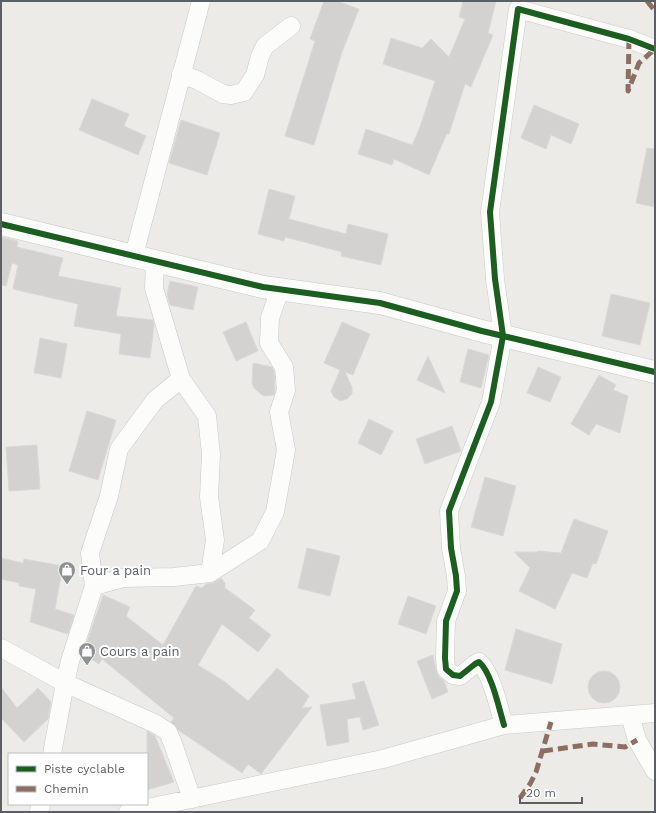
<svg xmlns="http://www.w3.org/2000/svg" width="656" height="813" font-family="'Work Sans',sans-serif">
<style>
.building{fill:#d3d2d0;stroke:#dbd9d6}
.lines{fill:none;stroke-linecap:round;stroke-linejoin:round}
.street-casing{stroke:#c8c9c9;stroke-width:19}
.secondary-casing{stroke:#c7c7c7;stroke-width:23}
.street{stroke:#fcfcfb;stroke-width:18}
.secondary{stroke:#fcfcfb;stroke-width:22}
.quiet{stroke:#8d6e63;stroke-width:5;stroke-dasharray:10 5;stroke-linecap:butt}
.cycleway-casing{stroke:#fff;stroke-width:8}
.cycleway{stroke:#1b5e20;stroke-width:6}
.labels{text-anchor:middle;stroke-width:4;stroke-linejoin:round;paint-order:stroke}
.poi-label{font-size:13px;fill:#5c6064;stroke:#fff;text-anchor:start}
</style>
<rect width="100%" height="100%" fill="#ecebe7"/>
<path class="building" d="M324 1H337L359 9 342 52 314 145 285 136 315 41 310 39Z
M463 1H496L488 33 493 35 471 87 465 84 449 134 447 133 429 175 394 159 392 165 358 154 366 129 412 145 420 127 435 81 383 64 391 38 422 48 431 39 449 57 465 19 459 17Z
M92 99 129 114 124 126 146 136 138 155 79 130Z
M534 105 579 124 571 144 551 135 546 149 521 138Z
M181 120 220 133 207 175 169 163Z
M647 148 655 149V207L636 203Z
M269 189 295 196 289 219 346 234 348 224 388 234 381 265 341 256 342 252 285 237 284 241 258 234Z
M1 237 18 241 17 247 63 258 58 276 121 288 116 316 153 320 154 325 150 358 119 354 121 334 74 326 78 304 13 289 18 265 12 263 6 286 1 285Z
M170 281 198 287 193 310 170 305 167 294Z
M611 294 650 303 640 345 602 336Z
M246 322 258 351 236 361 223 332Z
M342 322 370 334 353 375 345 372 352 387V394L347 399 340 401 334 397 331 391 340 370 324 363Z
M40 338 67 344 61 378 34 373Z
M468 349 489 355 481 388 460 382Z
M428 356 445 393 417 380Z
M253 363 272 367 274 370 275 389 274 395 266 396 262 395 254 388 252 383Z
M538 367 561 377 550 402 527 393Z
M599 375 616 385 613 390 628 396 620 433 596 424 589 435 571 424Z
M87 411 116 420 98 480 69 471Z
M369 419 393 431 381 455 358 443Z
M452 426 461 451 425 464 416 439Z
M37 445 40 489 9 491 6 447Z
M485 477 516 486 503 536 471 527Z
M574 519 608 531 596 564 593 563 587 578 572 573 555 609 519 591 530 568 514 552H538V551L561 553Z
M307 548 340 556 330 596 298 588Z
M1 558 23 563 24 559 63 566 55 609 74 615 68 634 30 622 36 589 19 586V583L1 579Z
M221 578 225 583V588L255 610 249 618 271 635 258 652 222 624 198 665 225 682 248 701 277 668 309 696 302 708 312 707 261 774 248 764 242 773 178 730 171 722 174 718 102 659 99 664 83 654 103 595 130 607 126 616 163 645 196 586 202 588 206 584 213 583Z
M408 596 436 606 426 634 398 624Z
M516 629 562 644 552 684 505 670Z
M433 655 436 670 439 677 444 681 448 692 432 699 417 661Z
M588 687a16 16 0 1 1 32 0a16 16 0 1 1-32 0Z
M364 681 379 725 363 730 360 717 347 719 349 742 327 746 320 705 356 699 352 684Z
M1 687 17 708 38 688 51 702 48 719 24 742 1 718Z
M147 731 155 736 174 782 147 790Z"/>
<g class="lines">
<g class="street-casing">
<path id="street" d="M181 74 197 80 223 94 231 95 244 92 255 75 260 56 265 46 291 26
M134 255 201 1
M155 260 154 288 181 379 207 416 211 454 209 497 215 540 210 573
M94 586 123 578 174 577 210 573 260 541 275 512 286 450 279 412 286 390 284 367 269 343 270 318 280 289
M1 648 65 683 156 724 168 732 173 744 192 799
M630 715 637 740 655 771
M504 725C499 709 492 673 479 662L475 664 460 676 453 675 446 669 445 658 446 621 457 591 456 576 451 548 449 511 491 402 503 336 495 279 490 212 518 9 629 39 655 49
M52 754 65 683 70 661 94 586 90 553 109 496 119 449 155 400 181 379
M39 812 41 804
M128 812 383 759 504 725 655 713"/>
</g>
<g class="secondary-casing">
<path id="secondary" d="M1 224 263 287 380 303 482 331 655 372"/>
</g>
<use href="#street" class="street"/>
<use href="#secondary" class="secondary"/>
<path class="quiet" d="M647 1 655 11
M629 39 628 91 639 63 655 49
M543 751 593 744 625 747 637 740
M520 798 530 784 536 772 551 722"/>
<g class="cycleway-casing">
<path id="cycleway" d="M1 224 263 287 380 303 482 331 655 372
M504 725C499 709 492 673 479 662L475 664 460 676 453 675 446 669 445 658 446 621 457 591 456 576 451 548 449 511 491 402 503 336 495 279 490 212 518 9 629 39 655 49"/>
</g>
<use href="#cycleway" class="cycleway"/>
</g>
<defs>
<g id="shop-pin" transform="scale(0.9)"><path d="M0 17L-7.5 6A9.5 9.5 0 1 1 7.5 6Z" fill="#8e9192" stroke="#fff"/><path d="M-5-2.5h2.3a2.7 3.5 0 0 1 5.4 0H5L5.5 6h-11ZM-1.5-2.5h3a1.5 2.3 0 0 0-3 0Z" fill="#fff"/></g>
</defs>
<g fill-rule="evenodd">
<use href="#shop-pin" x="67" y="570"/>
<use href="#shop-pin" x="87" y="651"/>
</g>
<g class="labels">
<g class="poi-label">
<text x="80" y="575">Four a pain</text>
<text x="100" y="656">Cours a pain</text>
</g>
</g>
<rect width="656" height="813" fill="none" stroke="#5c6064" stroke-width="4"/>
<rect x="8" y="753" width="140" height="52" fill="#ffffff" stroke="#bebfc1"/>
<rect x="16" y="766" width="20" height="6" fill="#1b5e20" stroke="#bebfc1"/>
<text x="44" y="773" font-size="12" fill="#5c6064">Piste cyclable</text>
<rect x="16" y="786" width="20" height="6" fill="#8d6e63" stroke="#bebfc1"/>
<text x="44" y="793" font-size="12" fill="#5c6064">Chemin</text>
<path d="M520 797v6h62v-6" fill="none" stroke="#5c6064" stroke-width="2"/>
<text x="526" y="797" font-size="12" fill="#5c6064" stroke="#ffffff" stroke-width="3" paint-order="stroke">20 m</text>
</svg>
